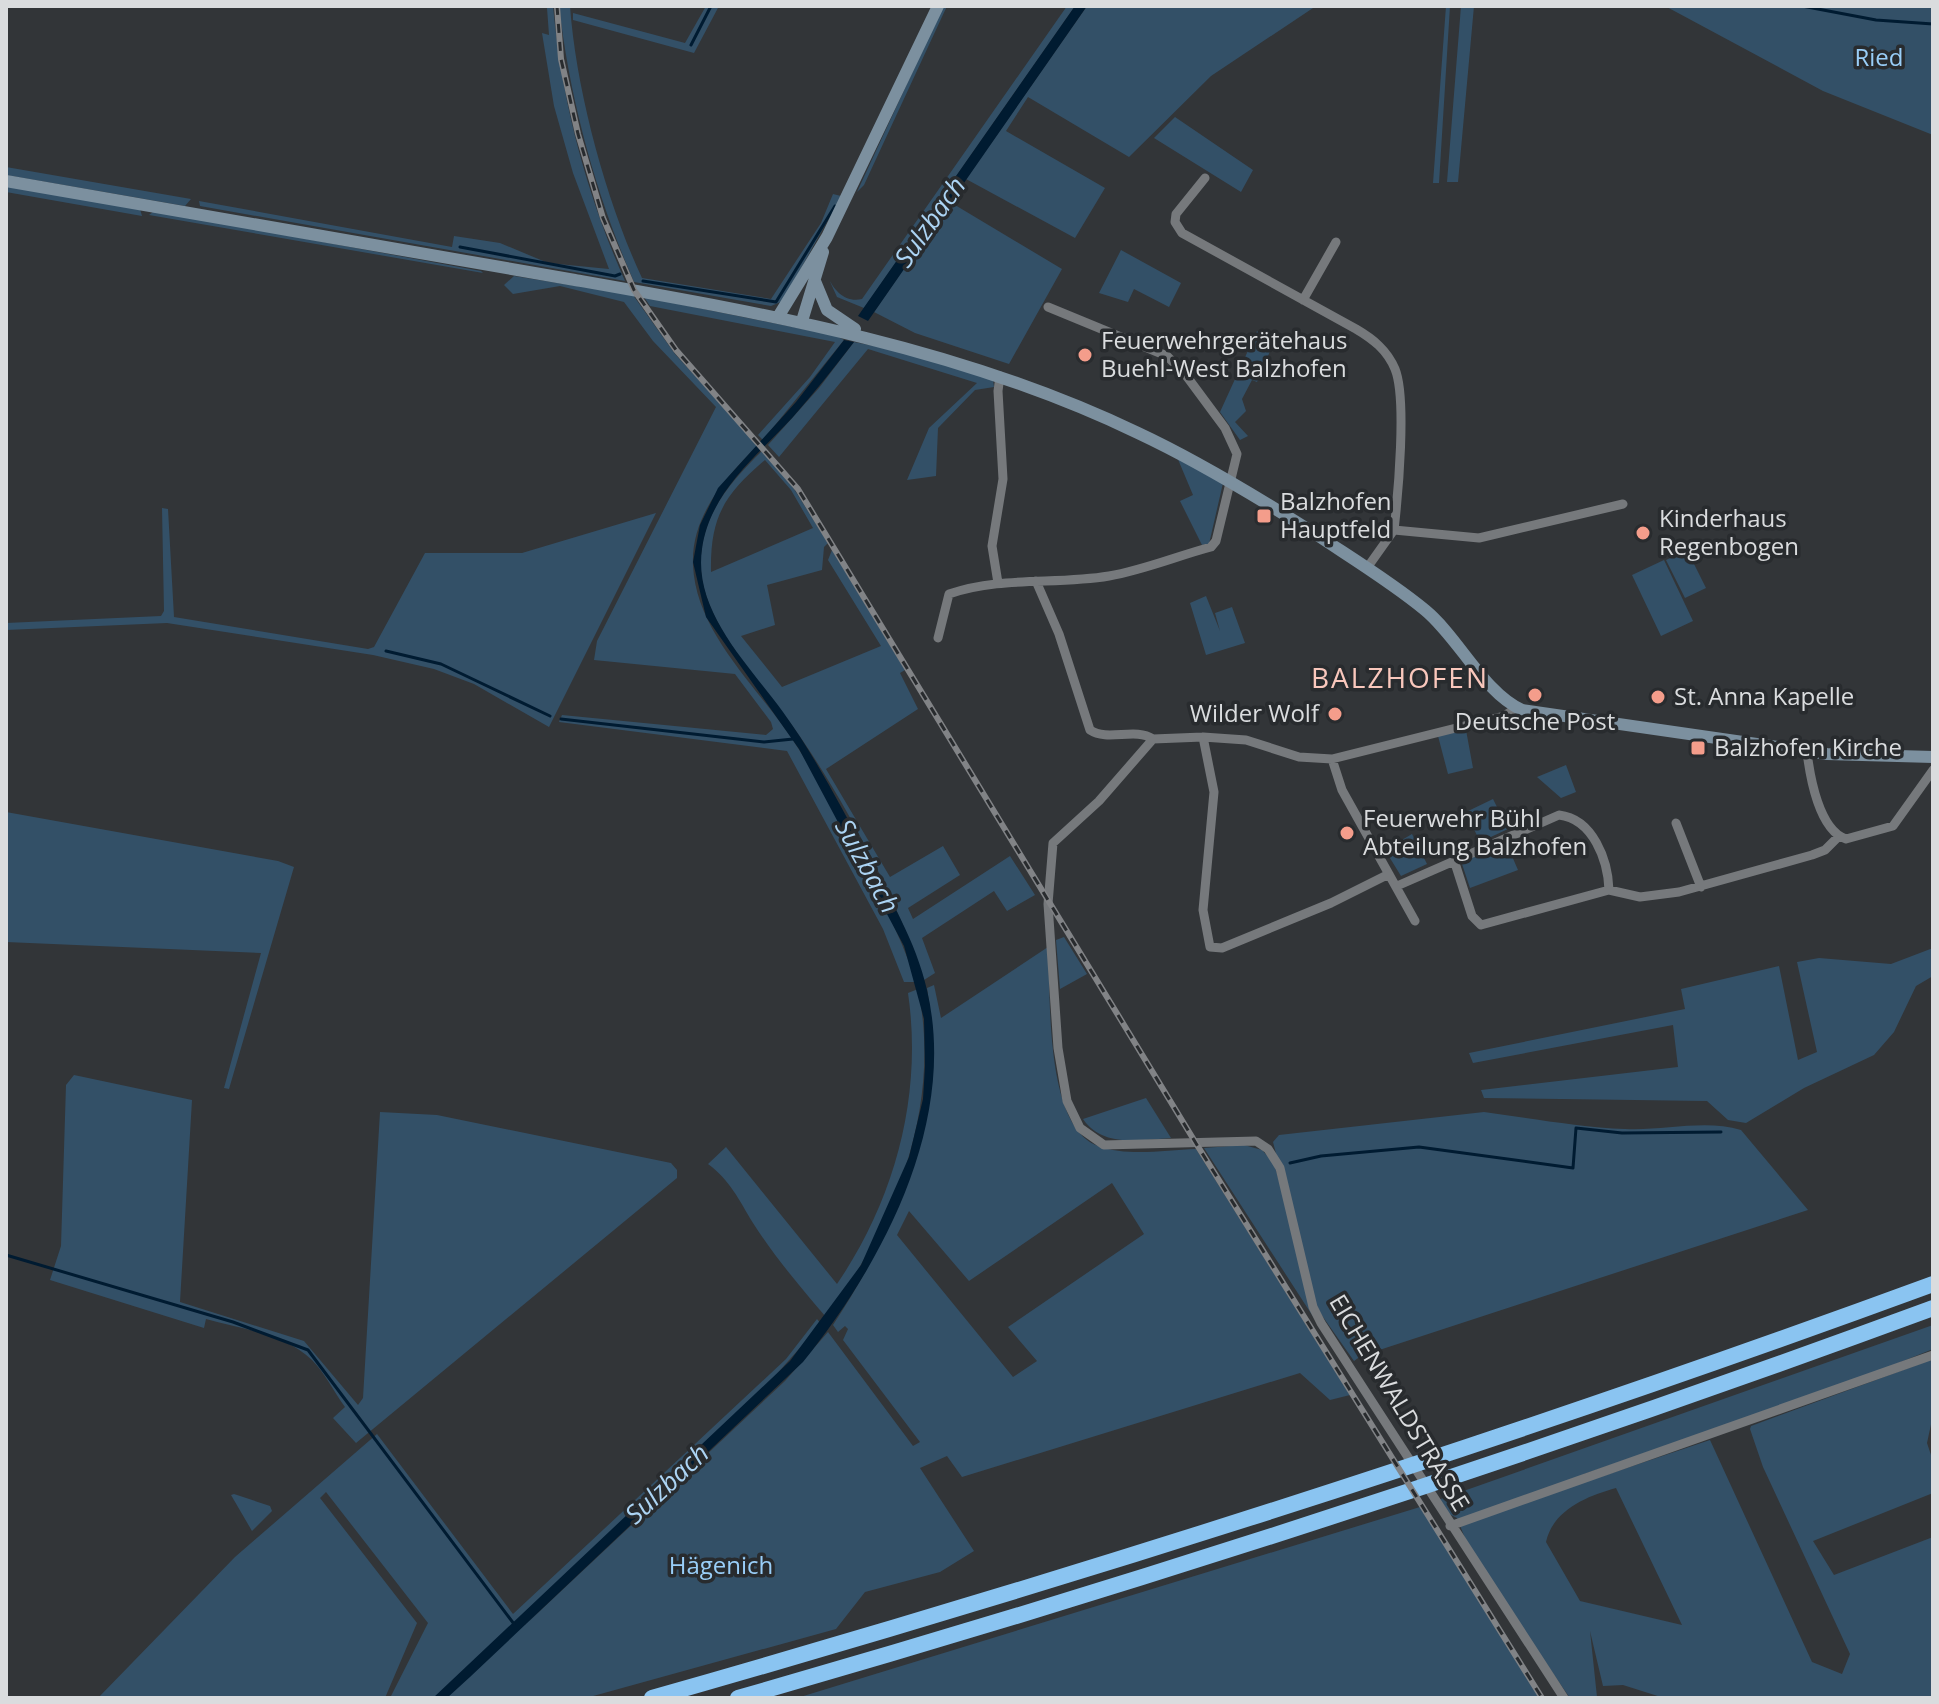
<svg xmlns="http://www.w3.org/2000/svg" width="1939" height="1704" font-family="'Open Sans',sans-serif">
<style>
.green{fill:#335067;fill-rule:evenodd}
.water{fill:#001b31}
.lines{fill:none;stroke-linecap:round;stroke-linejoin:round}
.stream{stroke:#001b31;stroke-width:3}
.street{stroke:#76797c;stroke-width:9}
.secondary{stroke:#7c909f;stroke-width:12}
.highway{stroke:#8ac4f1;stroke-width:16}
.rail-casing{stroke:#818386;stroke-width:6}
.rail{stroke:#282b2e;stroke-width:3;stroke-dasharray:9;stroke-linecap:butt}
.poi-dot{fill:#f49d8b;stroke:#282b2e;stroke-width:3}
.labels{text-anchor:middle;stroke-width:7;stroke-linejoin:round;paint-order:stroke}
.park-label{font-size:24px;fill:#99cef8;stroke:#282b2e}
.poi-label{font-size:24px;fill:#dadcde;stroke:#282b2e;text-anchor:start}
.street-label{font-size:24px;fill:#dadcde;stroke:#282b2e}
.water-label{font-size:26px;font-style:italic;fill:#acd4f4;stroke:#282b2e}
.quarter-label{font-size:28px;letter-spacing:2px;fill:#f9c7bc;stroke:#282b2e}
</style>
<rect width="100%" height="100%" fill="#323538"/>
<path class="green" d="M540 6H553C562 102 586 193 625 281L200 206 199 201 452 247 454 236 500 243 548 263 609 269 573 173 554 106 542 33 549 35 547 8Z
M559 6H570C576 90 606 201 642 278L771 299 821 223 833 194 841 196 783 301 771 306 634 282C596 195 570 101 559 6Z
M706 6H719L694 53 573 20V13L685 43Z
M943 6H947L864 185 857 192Z
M1067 6H1075L864 308 837 297 828 277C834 291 846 303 862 299Z
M1087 6H1316L1211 76 1129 157 1028 97 1006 131 1105 188 1075 238 966 179Z
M1446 6H1450L1439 183H1433Z
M1461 6H1474L1458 182H1447Z
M1665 6H1933V135L1823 91Z
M1175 117 1253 170 1241 192 1154 138Z
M6 167 191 199 185 206 6 175Z
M6 185 140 209 142 216 6 192Z
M950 202 1062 269 1009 364 915 333 874 312Z
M154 211 481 271 483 273 149 215Z
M1121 250 1181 283 1169 307 1134 289 1128 302 1099 293Z
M514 276 633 295 675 354 758 445C725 478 691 516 693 565 696 636 763 691 798 748 816 775 830 805 845 833 872 882 899 929 916 982H904L883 929 787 751 559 722 562 715 766 735 773 729 771 722 735 674 594 660 597 641 716 407 653 341 624 302 560 286 513 294 504 285Z
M644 297 837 336 844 340 763 440 758 435 810 377 835 342 650 306Z
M1257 331 1273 344 1257 382 1252 380 1242 399 1246 411 1235 422 1248 436 1240 440 1220 412Z
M854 342 915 354 993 380 994 387 975 390 938 428 936 476 907 480 929 428 977 383 868 349 779 457 768 445 819 388Z
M763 450 794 489 828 543 824 547 822 570 767 585 775 625 741 636 782 687 881 646 828 560 832 550 905 670 900 673 918 709 826 769 890 877 943 846 960 875 908 908 913 919 1010 856 1035 895 1007 911 994 891 922 938 935 973 924 980C898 902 849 809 803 741 771 692 705 630 701 570 698 519 728 484 763 450ZM765 460 791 490 813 528 711 572C710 517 724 495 765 460Z
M1177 457 1223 483 1209 544 1202 545 1180 501 1193 495Z
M162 508 168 509 174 617 368 649 374 647 425 553H522L656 513 549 727 474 684 434 669 373 655 167 623 6 630V623L161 616 164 611Z
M1687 550 1706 588 1685 598 1666 560Z
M1664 560 1693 621 1661 636 1632 575Z
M1206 596 1220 631 1215 613 1232 607 1245 643 1206 655 1190 603Z
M1466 730 1473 768 1448 774 1438 736Z
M1566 765 1576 792 1561 798 1537 777Z
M1493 799 1508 829 1480 842 1466 812Z
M6 812 278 861 294 867 229 1089 224 1088 261 953 6 942Z
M1412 834 1427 864 1401 876 1385 850Z
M1505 840 1518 870 1470 888 1462 864 1465 858Z
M1064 937 1087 974 1060 989 1056 940Z
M1048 947C1051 996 1044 1126 1098 1146 1128 1157 1165 1150 1196 1149L1350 1395 1330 1400 1300 1373 962 1477 947 1456 920 1468 974 1551 940 1572 865 1592 836 1629 586 1698H390L428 1623 326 1492 320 1498 417 1623 385 1698H98L235 1557 377 1434 513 1614 786 1359 817 1319 821 1324 767 1385 525 1625 785 1381 828 1332 913 1446 920 1442 843 1340 848 1329 845 1326 838 1332 833 1325C898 1226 948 1108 927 988L934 985 941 1018ZM1112 1183 1144 1234 1008 1327 1037 1361 1013 1377 897 1235 909 1211 969 1281Z
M1933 948V976L1916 986 1894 1032 1874 1055 1804 1088 1746 1123 1728 1120 1707 1101 1484 1098 1481 1090 1678 1067 1673 1025 1473 1063 1469 1053 1685 1009 1681 989 1779 966 1798 1060 1817 1052 1797 962 1819 958 1891 964Z
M918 989C942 1105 896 1224 826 1317 801 1288 774 1256 753 1223 739 1200 730 1180 708 1164L726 1147 837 1284C895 1199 923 1095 908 993Z
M74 1075 192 1100 180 1302 304 1341 358 1405 363 1398 380 1112 437 1115 671 1163 677 1170V1178L356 1443 333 1418 345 1407C334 1392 325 1373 312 1360 285 1334 242 1329 206 1319L204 1328 50 1280 61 1246 66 1085Z
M1146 1098 1171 1138C1140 1140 1103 1148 1083 1119Z
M1484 1112C1530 1118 1578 1127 1625 1129 1663 1131 1705 1119 1741 1130L1808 1210 1361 1356 1354 1361 1316 1307 1273 1142 1279 1135Z
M1244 1145 1262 1150 1274 1163 1323 1332 1204 1148Z
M1933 1325V1349L1829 1391 1584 1474 1588 1481 1710 1440 1812 1662 1842 1674 1850 1654 1763 1467 1750 1429 1751 1426 1933 1359V1415L1927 1443 1933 1461V1493L1813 1541 1834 1575 1933 1537V1698H1664L1623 1685 1603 1686 1590 1631 1597 1697 1600 1698H1570L1473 1558 1457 1518 1445 1512 1438 1500ZM1616 1488 1682 1625 1580 1601 1546 1542C1553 1510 1587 1496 1616 1488Z
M234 1494 270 1506 272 1511 252 1531 231 1495Z
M1420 1507 1542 1698H797Z"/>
<path class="water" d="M1075 6H1087L868 321 858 316Z
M844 340 854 342C834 368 814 393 793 417 756 457 710 492 702 549 693 612 749 665 783 712 815 756 840 805 866 853 889 897 916 941 927 990 958 1122 883 1263 803 1362L470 1677 447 1698H433L790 1361 861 1265 909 1157 923 1099 925 1066 924 1019 904 946 799 749 706 617 693 562 700 525 718 488 796 402Z"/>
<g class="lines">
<path class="stream" d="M1802 6 1876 20 1933 24
M691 45 711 6
M460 247 615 276 620 274
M643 281 776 302 835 206
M386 651 441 664 550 716
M561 719 764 742 793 739
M1290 1163 1321 1156 1419 1147 1573 1168 1576 1128 1622 1133 1721 1132
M6 1255 233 1322 308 1350 514 1624"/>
<path class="street" d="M1205 178 1176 214 1175 222 1182 233 1356 329C1373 339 1387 350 1395 369 1407 398 1398 495 1394 530
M1303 300 1336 242
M1367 568 1394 530 1479 538 1623 504
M1036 581 1059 634 1090 730C1108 742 1135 727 1153 739
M998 583 992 546 1003 479 998 391 1000 376
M938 638 949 594C1001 576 1056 585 1109 576 1144 570 1177 556 1211 547L1216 541 1237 454 1225 428 1185 374 1167 356 1048 307
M1516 708 1504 716 1332 759 1299 757 1246 740 1203 737 1153 739 1099 801 1053 843 1048 904 1058 1048 1067 1101 1080 1128 1104 1145 1256 1141 1268 1149 1280 1168 1313 1307 1321 1323 1564 1698
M1203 737 1214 792 1203 910 1210 947 1222 948 1331 903 1389 874
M1807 752C1810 777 1819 830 1846 839L1893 826 1933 770
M1332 759 1342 790 1415 921
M1676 823 1701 887
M1454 860 1472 916 1481 925 1609 890 1640 897 1679 892 1812 855 1825 850 1838 837
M1397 886 1559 815C1593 819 1608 860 1609 890
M1450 1526 1933 1355"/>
<path class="secondary" d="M6 181C196 215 385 246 575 280 768 314 959 347 1138 433 1200 462 1259 498 1317 535 1353 559 1391 582 1425 610 1459 638 1483 692 1522 710L1827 754 1933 757
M815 281 827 310 855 329
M778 317 827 237 938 6
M802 321 823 252"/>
<path class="highway" d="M652 1698C1084 1575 1511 1439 1933 1284
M738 1698C1141 1583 1539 1453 1933 1308"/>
<g class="rail-casing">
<path id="rail" d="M557 6 561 59 578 134 603 218 634 290 676 350 798 489 1197 1145 1542 1698"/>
</g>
<use href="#rail" class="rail"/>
</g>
<g class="poi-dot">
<circle cx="1085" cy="355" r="8"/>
<rect x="1256" y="508" width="16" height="16" rx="4"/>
<circle cx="1643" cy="533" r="8"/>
<circle cx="1535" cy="695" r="8"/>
<circle cx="1658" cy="697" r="8"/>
<circle cx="1335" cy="714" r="8"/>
<rect x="1690" y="740" width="16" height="16" rx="4"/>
<circle cx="1347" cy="833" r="8"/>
</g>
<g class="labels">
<g class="park-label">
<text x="1879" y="66">Ried</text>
<text x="721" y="1574">Hägenich</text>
</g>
<g class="poi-label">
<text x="1101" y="349">Feuerwehrgerätehaus<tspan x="1101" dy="28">Buehl-West Balzhofen</tspan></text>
<text x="1280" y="510">Balzhofen<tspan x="1280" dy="28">Hauptfeld</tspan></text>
<text x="1659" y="527">Kinderhaus<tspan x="1659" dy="28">Regenbogen</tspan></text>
<text x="1674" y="705">St. Anna Kapelle</text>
<text x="1319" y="722" text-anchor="end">Wilder Wolf</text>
<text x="1535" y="730" text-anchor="middle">Deutsche Post</text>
<text x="1714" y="756">Balzhofen Kirche</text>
<text x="1363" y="827">Feuerwehr Bühl<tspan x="1363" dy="28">Abteilung Balzhofen</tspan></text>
</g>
<g class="street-label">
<text transform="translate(1399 1403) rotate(59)" y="8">EICHENWALDSTRASSE</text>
</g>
<g class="water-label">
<text transform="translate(930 222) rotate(-55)" y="9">Sulzbach</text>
<text transform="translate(867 866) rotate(61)" y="9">Sulzbach</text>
<text transform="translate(667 1484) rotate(-43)" y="9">Sulzbach</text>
</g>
<g class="quarter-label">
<text x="1400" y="688">BALZHOFEN</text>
</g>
</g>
<rect width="1939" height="1704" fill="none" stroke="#dadcde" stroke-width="16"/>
</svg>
